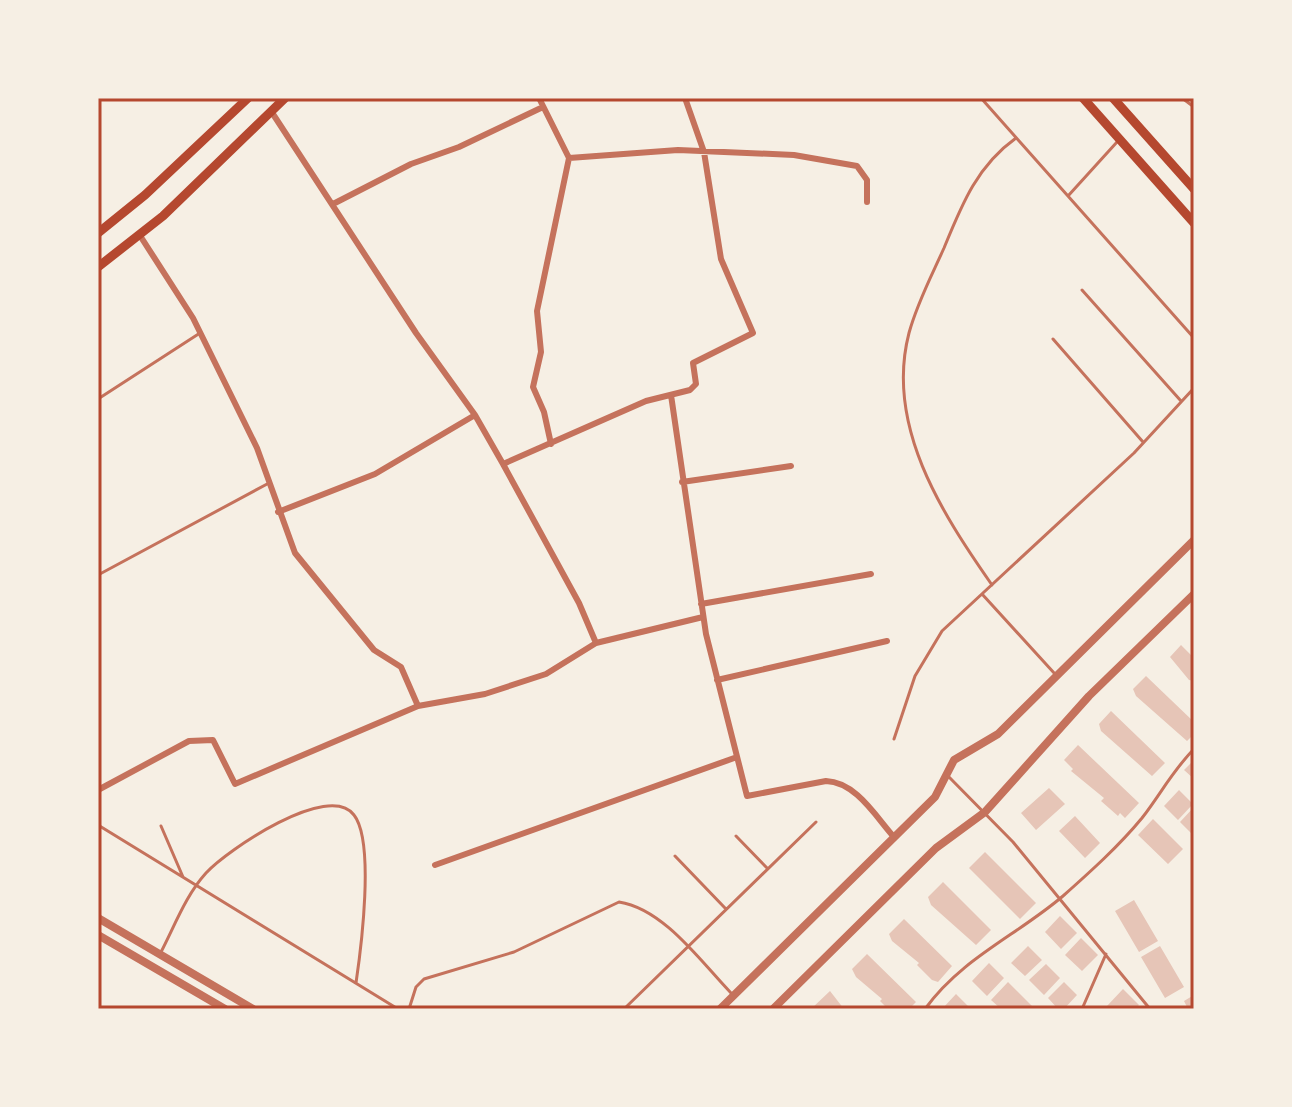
<svg xmlns="http://www.w3.org/2000/svg" width="1292" height="1107" font-family="Quicksand,sans-serif">
<style>
.building{fill:#e6c5b7}
.lines{fill:none;stroke-linecap:round;stroke-linejoin:round}
.service{stroke:#c5725c;stroke-width:3}
.minor{stroke:#c5725c;stroke-width:6}
.tertiary{stroke:#c5725c;stroke-width:8}
.secondary{stroke:#b5482f;stroke-width:9}
.neatline{fill:none;stroke:#b5482f;stroke-width:3}
</style>
<rect width="100%" height="100%" fill="#f6efe4"/>
<path class="building" d="M1181 645 1194 658V681L1189 680 1170 657Z
M1146 676 1194 722V734L1187 741 1136 696 1133 689Z
M1111 711 1165 763 1152 776 1101 731 1099 724Z
M1078 745 1139 803 1125 818 1120 813 1118 816 1101 801 1104 798 1071 771 1073 769 1064 760Z
M1194 760V779L1184 770Z
M1049 788 1065 804 1036 830 1021 813Z
M1179 790 1193 804 1178 820 1164 806Z
M1194 807V836L1180 822Z
M1075 816 1100 843 1085 858 1059 831Z
M1153 819 1183 849 1168 864 1138 835Z
M985 852 1036 903 1020 919 969 868Z
M943 882 991 930 976 945 931 905 928 897Z
M1134 900 1158 941 1139 952 1115 911Z
M1060 916 1077 933 1061 949 1045 932Z
M904 919 952 966 938 982 932 980 917 965 919 963 892 941 889 934Z
M1081 938 1098 955 1082 971 1065 955Z
M1028 946 1042 960 1025 976 1011 963Z
M1160 946 1184 987 1165 998 1141 957Z
M867 954 916 1002 909 1009H888L880 1001 882 999 856 977 852 969Z
M989 963 1004 978 987 996 972 981Z
M1046 964 1060 978 1044 995 1029 980Z
M1008 982 1035 1009H1001L991 1000Z
M1064 982 1077 995 1064 1009H1058L1048 998Z
M1123 989 1139 1005 1135 1009H1109L1107 1006Z
M830 991 844 1009H811Z
M956 994 971 1009H942Z
M1194 995V1009H1188L1184 1001Z"/>
<g class="lines">
<path class="service" d="M981 98 1194 338
M1182 98 1194 107
M1068 196 1117 142
M1082 290 1181 401
M1053 339 1143 442
M98 399 200 333
M98 575 269 483
M992 585C941 512 885 425 909 333 917 303 932 275 944 248 962 204 977 166 1016 138
M982 594 1055 674
M894 739 915 676 942 631 1134 453 1194 388
M948 776 1013 842 1150 1009
M98 825 398 1009
M161 826 183 877
M736 836 767 868
M675 856 725 908
M161 952C175 925 186 895 206 873 227 850 329 781 354 815 375 842 361 949 356 983
M409 1009 416 987 424 979 514 952 619 902C664 909 701 962 731 993
M624 1009 816 822
M925 1009C962 958 1016 936 1063 896 1090 872 1119 846 1142 818 1160 795 1173 770 1194 749
M1082 1009 1106 954"/>
<path class="minor" d="M539 98 569 158
M271 111 416 333 475 415 503 464 646 401 690 390 696 384 693 363 753 333 721 259 704 152 685 98
M333 204 411 164 459 147 543 107
M139 234 193 318 257 448 295 553 374 650 401 667 418 706
M671 395 706 634 747 796 826 781C856 782 876 817 894 837
M551 444 544 412 533 387 541 352 537 311 569 158 678 150 794 155 857 166 867 180V202
M503 464 579 603 596 643 703 617
M682 482 791 466
M278 512 375 474 475 415
M701 604 871 574
M717 680 887 641
M98 790 189 741 213 740 235 784 418 706 485 694 546 674 596 643
M435 865 737 757"/>
<path class="tertiary" d="M98 918 253 1009
M98 935 225 1009
M720 1009 935 797 954 760 998 734 1194 540
M773 1009 936 848 985 812 1089 696 1194 594"/>
<path class="secondary" d="M1083 98 1194 223
M1113 98 1194 189
M98 233 145 195 248 98
M98 267 163 216 285 98"/>
</g>
<rect width="1292" height="1107" fill="none" stroke="#f6efe4" stroke-width="200"/>
<rect x="100" y="100" width="1092" height="907" class="neatline"/>
</svg>
